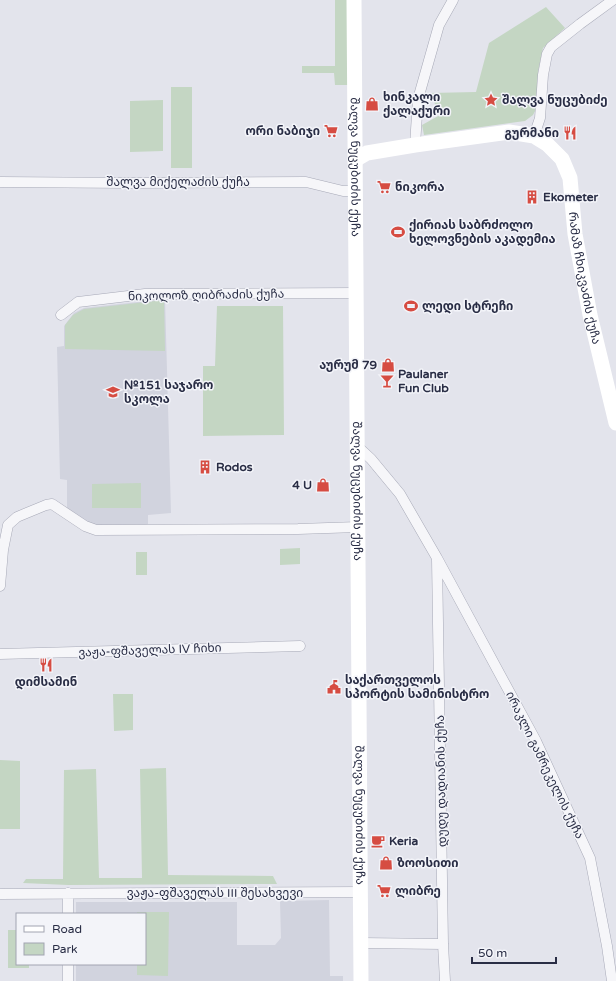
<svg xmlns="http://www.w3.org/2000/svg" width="616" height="981" font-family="'Varela Round','Noto Sans Georgian',sans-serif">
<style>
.built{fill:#d1d3de}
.green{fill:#c4d6c3}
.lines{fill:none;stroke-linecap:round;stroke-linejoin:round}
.street-casing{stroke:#a7a9b7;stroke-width:11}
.street{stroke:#f6f6f9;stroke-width:10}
.secondary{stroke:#fff;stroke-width:15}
.labels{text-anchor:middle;stroke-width:3;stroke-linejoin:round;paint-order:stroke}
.poi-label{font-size:12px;font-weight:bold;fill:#292d45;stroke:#f3f4f9;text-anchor:start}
.street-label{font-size:12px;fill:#292d45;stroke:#f3f4f9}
</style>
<rect width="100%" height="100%" fill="#e3e4ec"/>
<path class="built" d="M165 299 171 513 148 515V524L141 528H105L87 523 67 510V480L60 479 57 347 64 346V326L74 313 84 308Z
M329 900 330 976H343V981H76V964H145V914H76V902H237V945H275L281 938 280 901Z"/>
<path class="green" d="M335 0H349L348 85H335L334 73H302V66H335Z
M546 7 565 28 543 48 538 72V105L533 115 525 121 424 135 422 125 440 115 430 93 476 92 489 43Z
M171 87H192V168H171Z
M163 100V151L130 152V101Z
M164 300 165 351 65 349V325L73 315 84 309Z
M217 306H283L284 435 203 436V366H215Z
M141 483V508H92V484Z
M300 548V564L280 565V549Z
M136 552H147V575H136Z
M113 694H133V730L114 731Z
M0 760 20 761V829H0Z
M166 768 168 875 273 876 277 884 68 885 23 883 26 879H63L64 770 96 769 99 878H142L140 769Z
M137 912H169L168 976 137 975V964H145V914H137Z
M8 930H17V964H29V968H8Z"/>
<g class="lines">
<g class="street-casing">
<path id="street" d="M534 136 540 118 543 75 547 54 551 47 580 24 613 0
M415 145 418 99 439 25 453 0
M0 182 131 183 306 182 343 191H355
M61 315 78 302 145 294 356 293
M357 446 371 459 400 494 437 558 536 741 590 858 607 946 612 981
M437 559 443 944 445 981
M0 586 3 550 8 525 17 517 46 505 52 504 85 526 96 530 298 529 358 527
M0 654 300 646
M68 893V914
M0 894 361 892
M361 943 443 944
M68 964V981"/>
</g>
<use href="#street" class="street"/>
<g class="secondary">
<path id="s1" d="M354 0 361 981"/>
<path id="s2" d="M355 160 367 153 415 145 509 132 534 136 547 144 562 159 570 178 575 234 590 315 616 423"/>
</g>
</g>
<defs>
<g id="sight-bare" transform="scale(1.08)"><path d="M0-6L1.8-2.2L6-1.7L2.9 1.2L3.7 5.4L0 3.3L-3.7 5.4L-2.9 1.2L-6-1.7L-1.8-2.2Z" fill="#d64c42" stroke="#f3f4f9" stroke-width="2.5" paint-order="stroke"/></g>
<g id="shop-bare" transform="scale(1.08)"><path d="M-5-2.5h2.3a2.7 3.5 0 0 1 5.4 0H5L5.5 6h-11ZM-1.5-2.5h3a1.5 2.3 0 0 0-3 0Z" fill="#d64c42" stroke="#f3f4f9" stroke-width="2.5" paint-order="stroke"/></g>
<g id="supermarket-bare" transform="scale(1.08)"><path d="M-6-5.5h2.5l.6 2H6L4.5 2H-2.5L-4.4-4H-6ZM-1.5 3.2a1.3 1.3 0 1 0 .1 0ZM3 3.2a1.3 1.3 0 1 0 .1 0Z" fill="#d64c42" stroke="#f3f4f9" stroke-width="2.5" paint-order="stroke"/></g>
<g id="restaurant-bare" transform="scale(1.08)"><path d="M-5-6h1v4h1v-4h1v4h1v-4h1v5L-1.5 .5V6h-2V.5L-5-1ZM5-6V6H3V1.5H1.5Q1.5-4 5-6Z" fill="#d64c42" stroke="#f3f4f9" stroke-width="2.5" paint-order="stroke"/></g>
<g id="building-bare" transform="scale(1.08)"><path d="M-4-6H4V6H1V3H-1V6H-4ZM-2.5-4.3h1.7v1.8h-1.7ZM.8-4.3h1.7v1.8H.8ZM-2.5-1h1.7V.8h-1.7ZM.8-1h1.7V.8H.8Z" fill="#d64c42" stroke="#f3f4f9" stroke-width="2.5" paint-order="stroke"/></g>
<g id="stadium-bare" transform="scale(1.08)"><path d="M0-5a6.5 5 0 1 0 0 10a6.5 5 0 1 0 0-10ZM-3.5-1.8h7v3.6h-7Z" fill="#d64c42" stroke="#f3f4f9" stroke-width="2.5" paint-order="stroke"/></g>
<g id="bar-bare" transform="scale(1.08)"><path d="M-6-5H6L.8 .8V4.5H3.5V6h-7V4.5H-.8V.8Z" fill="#d64c42" stroke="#f3f4f9" stroke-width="2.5" paint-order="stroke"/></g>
<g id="school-bare" transform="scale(1.08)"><path d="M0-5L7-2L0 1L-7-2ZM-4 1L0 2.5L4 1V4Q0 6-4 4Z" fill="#d64c42" stroke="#f3f4f9" stroke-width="2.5" paint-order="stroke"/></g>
<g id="civic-bare" transform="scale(1.08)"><path d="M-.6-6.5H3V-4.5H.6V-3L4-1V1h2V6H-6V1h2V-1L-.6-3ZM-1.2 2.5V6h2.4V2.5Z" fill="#d64c42" stroke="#f3f4f9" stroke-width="2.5" paint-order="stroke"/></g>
<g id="cafe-bare" transform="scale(1.08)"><path d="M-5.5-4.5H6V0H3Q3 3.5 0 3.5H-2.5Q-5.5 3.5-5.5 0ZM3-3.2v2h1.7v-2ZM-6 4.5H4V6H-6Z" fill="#d64c42" stroke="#f3f4f9" stroke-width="2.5" paint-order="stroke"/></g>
</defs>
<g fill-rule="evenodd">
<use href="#sight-bare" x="491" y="100"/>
<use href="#shop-bare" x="372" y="104"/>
<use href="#supermarket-bare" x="331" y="131"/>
<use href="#restaurant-bare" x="570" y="133"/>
<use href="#supermarket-bare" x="384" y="187"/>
<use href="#building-bare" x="532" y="197"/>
<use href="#stadium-bare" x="398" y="232"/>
<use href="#stadium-bare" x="411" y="306"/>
<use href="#shop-bare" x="388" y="365"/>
<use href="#bar-bare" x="387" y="381"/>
<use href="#school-bare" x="113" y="392"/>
<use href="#building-bare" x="205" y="467"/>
<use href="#shop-bare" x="323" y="485"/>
<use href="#restaurant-bare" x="46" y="665"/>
<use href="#civic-bare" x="334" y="687"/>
<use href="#cafe-bare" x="378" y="841"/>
<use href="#shop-bare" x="386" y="863"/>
<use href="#supermarket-bare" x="384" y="891"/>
</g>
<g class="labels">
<g class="poi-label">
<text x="383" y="101">ხინკალი<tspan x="383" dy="14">ქალაქური</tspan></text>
<text x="502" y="104">შალვა ნუცუბიძე</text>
<text x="320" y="135" text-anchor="end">ორი ნაბიჯი</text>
<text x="559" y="137" text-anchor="end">გურმანი</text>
<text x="395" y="191">ნიკორა</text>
<text x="543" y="201">Ekometer</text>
<text x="409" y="229">ქირიას საბრძოლო<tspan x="409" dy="14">ხელოვნების აკადემია</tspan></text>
<text x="422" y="310">ლედი სტრეჩი</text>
<text x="377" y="369" text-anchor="end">აურუმ 79</text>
<text x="398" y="378">Paulaner<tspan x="398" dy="14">Fun Club</tspan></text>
<text x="124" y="389">№151 საჯარო<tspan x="124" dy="14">სკოლა</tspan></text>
<text x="216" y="471">Rodos</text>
<text x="312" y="489" text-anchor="end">4 U</text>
<text x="345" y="684">საქართველოს<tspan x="345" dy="14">სპორტის სამინისტრო</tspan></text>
<text x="46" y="686" text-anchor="middle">დიმსამინ</text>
<text x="389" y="845">Keria</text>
<text x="397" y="867">ზოოსითი</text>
<text x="395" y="895">ლიბრე</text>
</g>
<g class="street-label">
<text dy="4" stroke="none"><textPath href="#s1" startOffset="167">შალვა ნუცუბიძის ქუჩა</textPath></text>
<text x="178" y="186">შალვა მიქელაძის ქუჩა</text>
<text dy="4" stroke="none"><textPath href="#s2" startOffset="341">რამაზ ჩხიკვაძის ქუჩა</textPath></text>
<text transform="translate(206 295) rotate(-1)" y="4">ნიკოლოზ ღიბრაძის ქუჩა</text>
<text dy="4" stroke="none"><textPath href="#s1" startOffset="491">შალვა ნუცუბიძის ქუჩა</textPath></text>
<text transform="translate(150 650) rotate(-2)" y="4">ვაჟა-ფშაველას IV ჩიხი</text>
<text transform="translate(545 765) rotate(64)" y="4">ირაკლი გამრეკელის ქუჩა</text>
<text transform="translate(441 781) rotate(-91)" y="4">დუდუ დადიანის ქუჩა</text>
<text dy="4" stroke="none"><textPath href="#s1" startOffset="815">შალვა ნუცუბიძის ქუჩა</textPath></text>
<text x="215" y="897">ვაჟა-ფშაველას III შესახვევი</text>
</g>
</g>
<rect x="16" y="913" width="130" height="52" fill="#f3f4f9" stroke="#a2a4b1"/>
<rect x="24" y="926" width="20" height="6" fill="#ffffff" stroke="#a2a4b1"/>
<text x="52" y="933" font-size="12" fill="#292d45">Road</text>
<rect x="24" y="943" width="20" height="12" fill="#c4d6c3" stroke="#a2a4b1"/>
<text x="52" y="953" font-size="12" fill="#292d45">Park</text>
<path d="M472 957v6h84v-6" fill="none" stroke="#292d45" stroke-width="2"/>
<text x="478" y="957" font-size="12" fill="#292d45" stroke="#f3f4f9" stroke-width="3" paint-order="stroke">50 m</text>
</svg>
